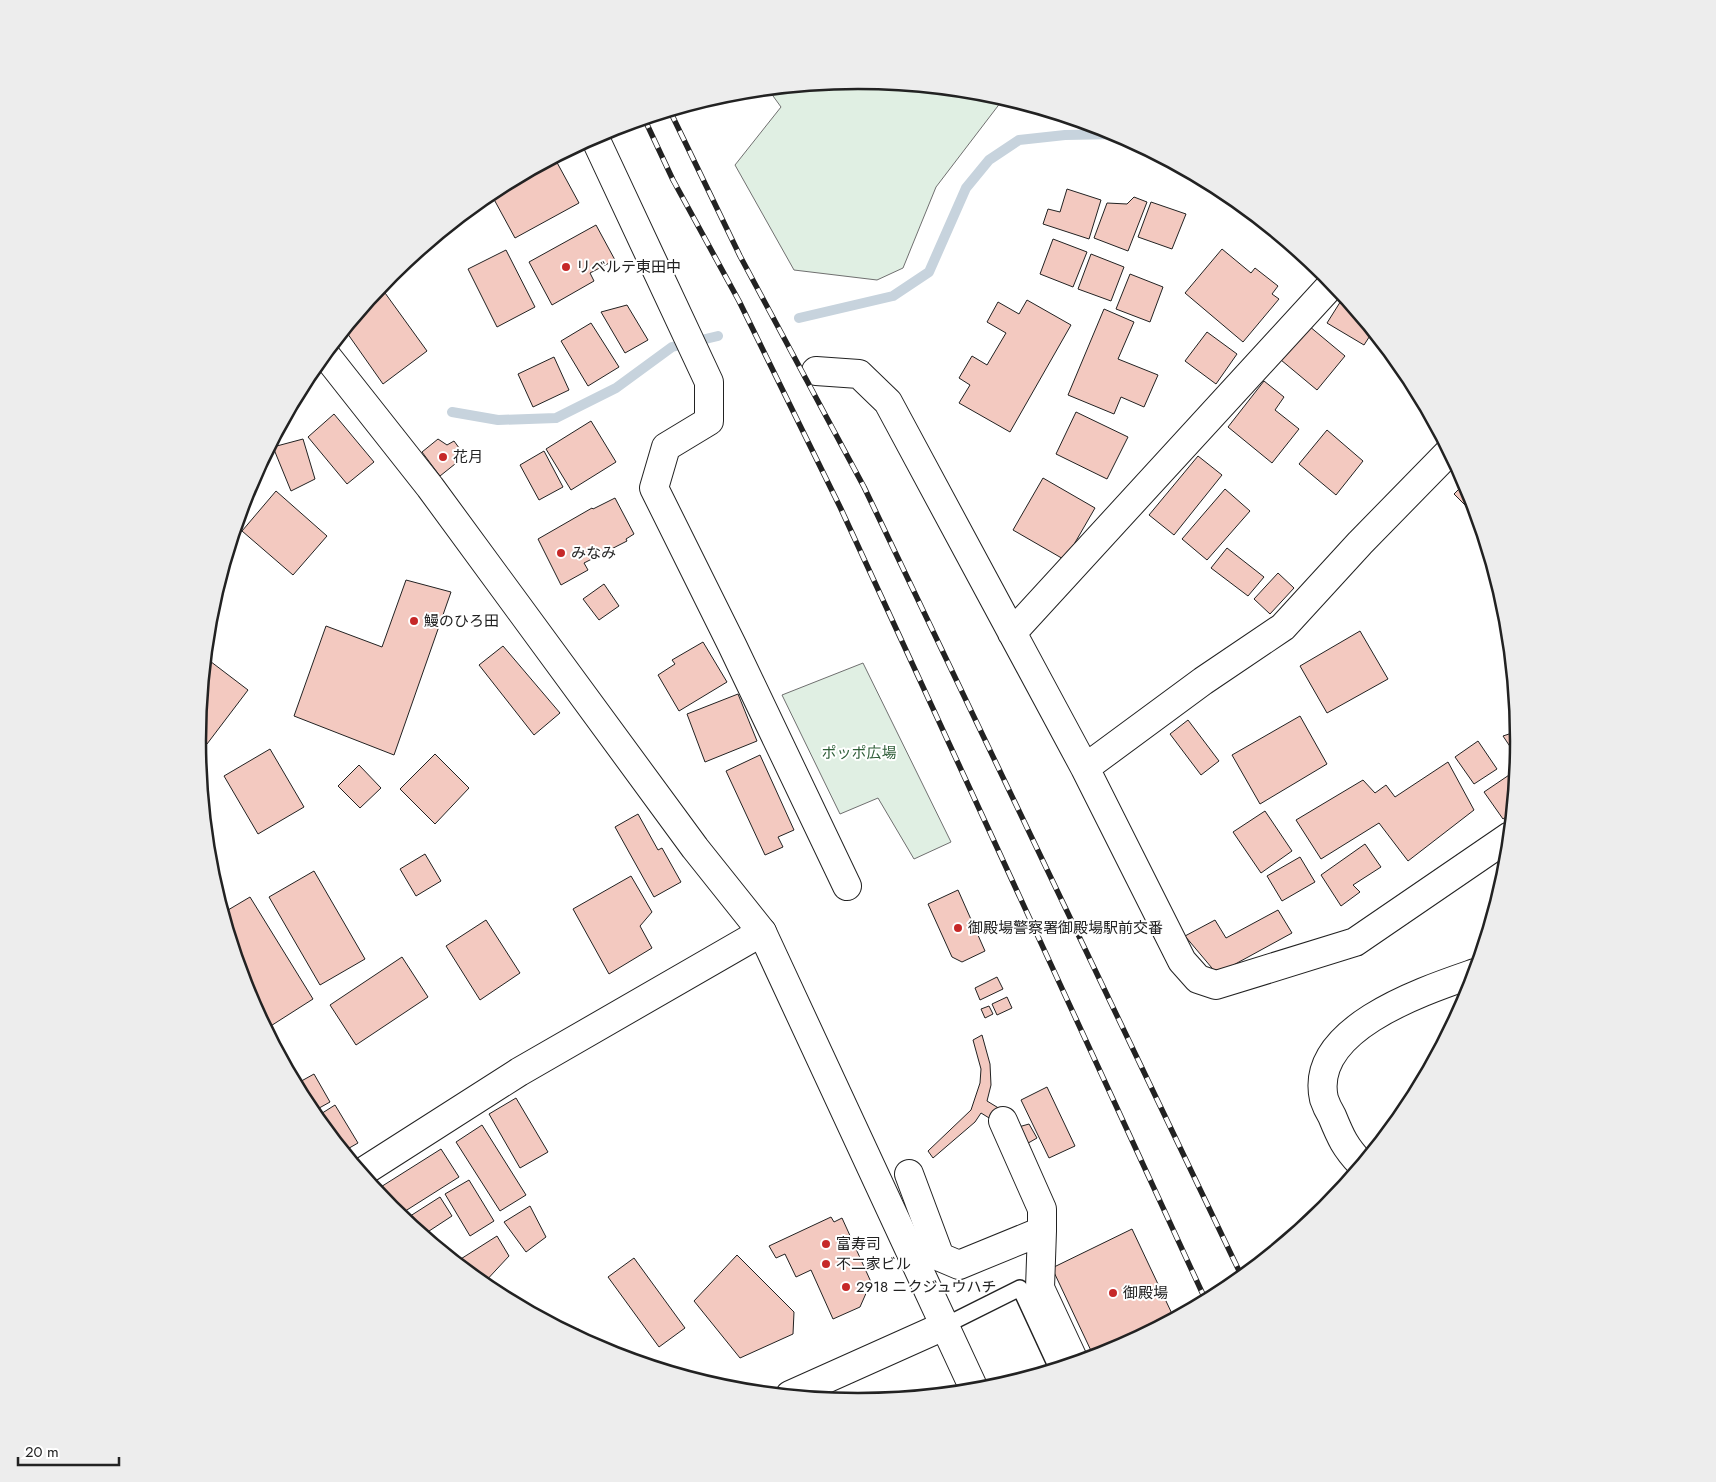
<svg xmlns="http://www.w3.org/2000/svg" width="1716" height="1482" font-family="Jost,'Noto Sans JP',sans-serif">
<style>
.green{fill:#e0efe3;stroke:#6f6f6f}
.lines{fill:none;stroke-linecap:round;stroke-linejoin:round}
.stream{stroke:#c7d3dd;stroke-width:10}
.building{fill:#f3c9c0;stroke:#222}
.lane-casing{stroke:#222;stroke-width:18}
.street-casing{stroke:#222;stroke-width:30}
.secondary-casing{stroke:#222;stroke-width:30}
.lane{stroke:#fff;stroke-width:15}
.street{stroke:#fff;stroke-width:28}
.secondary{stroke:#fff;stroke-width:28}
.rail-casing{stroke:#222;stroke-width:5.5}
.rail{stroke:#fff;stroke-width:4;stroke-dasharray:11;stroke-linecap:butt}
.poi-dot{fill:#c62828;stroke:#fff;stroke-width:2}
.labels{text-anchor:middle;stroke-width:4;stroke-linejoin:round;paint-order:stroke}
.poi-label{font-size:15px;fill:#222;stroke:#fff;text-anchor:start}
.park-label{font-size:15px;fill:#2f5e38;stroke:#fff}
.rim{fill:none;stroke:#222;stroke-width:2.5}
</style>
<rect width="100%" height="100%" fill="#fff"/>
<path class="green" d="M858 80 987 93 1004 98 936 187 903 268 877 280 794 270 735 165 781 107 768 89Z
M863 663 951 842 914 859 878 798 840 814 782 695Z"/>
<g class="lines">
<path class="stream" d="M799 318 893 296 929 272 966 188 989 160 1019 140 1065 135 1119 134
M452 412 498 420 556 418 616 388 672 347 718 336"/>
</g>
<path class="building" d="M554 157 579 203 515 238 490 192Z
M1067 189 1101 200 1089 239 1043 224 1048 209 1060 212Z
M1134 197 1147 202 1128 251 1094 238 1107 203 1127 204Z
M1236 200 1309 260 1307 262Z
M1151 202 1186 214 1172 249 1138 237Z
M596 225 615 260 590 273 594 281 552 305 529 262Z
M1053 239 1087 252 1073 287 1040 274Z
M1222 249 1251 273 1255 268 1278 286 1272 294 1279 299 1243 342 1185 293Z
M506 250 535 307 497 327 468 269Z
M1091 254 1124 267 1111 301 1078 289Z
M1130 274 1163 287 1150 322 1116 309Z
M380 286 427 351 383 384 345 330Z
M1344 296 1373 331 1364 345 1327 323Z
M1027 300 1071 325 1010 432 959 403 970 385 959 378 972 356 987 365 1006 333 987 322 998 302 1019 314Z
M627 305 648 340 625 353 601 312Z
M1104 309 1134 322 1118 359 1158 375 1144 407 1121 397 1114 414 1068 395Z
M591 323 619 367 588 386 561 341Z
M1309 326 1345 356 1317 390 1281 360Z
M1207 332 1237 354 1216 384 1185 361Z
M554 357 569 390 533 407 518 374Z
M1264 381 1284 397 1275 410 1299 429 1272 463 1228 427Z
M1076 412 1128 437 1107 479 1056 454Z
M334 414 374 462 347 484 308 437Z
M591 421 616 462 571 490 546 449Z
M1327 430 1363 461 1336 495 1299 464Z
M303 439 315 479 291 491 273 447Z
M438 439 447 445 454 441 465 456 440 476 422 452Z
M544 451 563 487 539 500 520 465Z
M1198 456 1222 475 1174 535 1149 515Z
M1043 478 1095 508 1065 560 1013 530Z
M1466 482 1469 488 1477 517 1454 494Z
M1225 489 1250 511 1207 560 1182 539Z
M276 491 327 536 293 575 242 531Z
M615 498 634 534 626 539 627 541 584 563 588 570 561 585 538 539 592 508 593 509Z
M1227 548 1264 577 1248 596 1211 568Z
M1278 573 1294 588 1270 614 1254 599Z
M406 580 451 592 394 755 294 716 326 626 382 647Z
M604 584 619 606 599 620 583 599Z
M1360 631 1388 679 1327 713 1300 666Z
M703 642 727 682 679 711 658 675 675 664 672 660Z
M503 646 560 713 534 735 479 665Z
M206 658 248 690 207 744 197 737Z
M738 694 757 741 705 762 687 714Z
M1300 716 1327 764 1260 804 1232 755Z
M1188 720 1219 761 1201 775 1170 734Z
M1518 731 1519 741 1517 757 1503 736Z
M1478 741 1497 769 1474 784 1455 757Z
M270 749 304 807 258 834 224 776Z
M435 754 469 788 435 824 400 789Z
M760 755 794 830 778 837 783 847 765 855 726 771Z
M1448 762 1474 810 1408 861 1379 823 1321 859 1296 820 1363 780 1375 793 1386 785 1395 797Z
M359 765 381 788 360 808 338 786Z
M1515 771 1512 813 1503 819 1484 792Z
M1265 811 1292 851 1261 873 1233 832Z
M638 814 658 850 662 848 681 882 654 897 615 827Z
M1365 844 1381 867 1353 885 1360 892 1341 906 1321 875Z
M425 854 441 881 416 896 400 869Z
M1300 857 1315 882 1282 901 1267 876Z
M314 871 365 959 320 985 269 897Z
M631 876 652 912 640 926 652 948 609 974 573 909Z
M958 890 985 951 962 962 952 957 928 904Z
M250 897 313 999 266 1029 247 994 223 913Z
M1278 910 1292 933 1217 974 1185 936 1215 920 1226 938Z
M486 920 520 973 480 1000 446 946Z
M402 957 428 997 356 1045 330 1005Z
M997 977 1003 989 980 1000 975 988Z
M1007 997 1012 1008 997 1015 992 1004Z
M989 1006 993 1014 985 1018 981 1009Z
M982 1035 990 1064 991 1085 987 1101 1010 1115 1015 1128 1029 1124 1037 1138 1023 1146 1046 1205V1283L1082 1361 1069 1365 1035 1288 1036 1206 999 1124 981 1113 975 1122 933 1158 928 1151 971 1110 980 1083 981 1069 973 1040Z
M314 1074 330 1102 312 1112 296 1084Z
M1047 1087 1075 1146 1049 1158 1021 1100Z
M516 1098 548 1152 520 1168 489 1114Z
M335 1105 358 1143 344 1151 316 1117Z
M482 1125 526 1195 500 1211 456 1142Z
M441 1149 459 1177 399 1215 376 1190Z
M469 1180 494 1221 470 1236 445 1194Z
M440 1197 452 1216 423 1235 404 1220Z
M530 1206 546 1237 526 1252 504 1222Z
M831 1217 834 1222 842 1218 871 1282 860 1307 833 1319 811 1270 796 1277 785 1254 776 1258 769 1246Z
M1132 1229 1174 1318 1111 1352 1094 1357 1052 1268Z
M497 1236 509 1256 483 1284 456 1262Z
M737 1255 794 1312 793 1334 740 1358 694 1301Z
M634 1258 685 1328 659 1347 608 1277Z
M579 1329 585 1341 571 1334Z
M891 1394 906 1395 909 1397 881 1400Z"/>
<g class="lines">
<g class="lane-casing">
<path id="lane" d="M944 1326 1020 1288 1057 1368"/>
</g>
<g class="street-casing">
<path id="street" d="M594 136 709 382V421L666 447 654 488 732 645 847 886
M816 371 859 374 888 402 1085 768 1182 961 1198 979 1216 985 1355 942 1510 836
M1012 633 1333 283
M1085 768 1203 681 1283 627 1360 543 1449 452
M1003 1121 1042 1209V1231
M1361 1164C1345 1147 1341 1138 1332 1116 1329 1111 1326 1105 1324 1099 1308 1028 1426 990 1475 973
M361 1173 519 1072 762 932
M909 1174 940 1257 959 1265 1042 1231 1040 1288 1075 1363
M790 1395 944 1326"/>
</g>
<g class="secondary-casing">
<path id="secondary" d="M325 354 430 487 695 848 762 932 975 1391"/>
</g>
<use href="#lane" class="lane"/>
<use href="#street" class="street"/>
<use href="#secondary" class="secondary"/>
<g class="rail-casing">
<path id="rail" d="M670 111 740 256 864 487 1242 1277
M644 118 673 180 739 301 841 509 1206 1301"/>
</g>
<use href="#rail" class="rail"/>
</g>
<g class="poi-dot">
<circle cx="566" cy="267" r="5"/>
<circle cx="443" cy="457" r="5"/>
<circle cx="561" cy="553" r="5"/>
<circle cx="414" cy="621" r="5"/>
<circle cx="958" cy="928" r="5"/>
<circle cx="826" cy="1244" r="5"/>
<circle cx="826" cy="1264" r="5"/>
<circle cx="846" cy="1287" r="5"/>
<circle cx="1113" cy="1293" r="5"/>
</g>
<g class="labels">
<g class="poi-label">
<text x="576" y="272">リベルテ東田中</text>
<text x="453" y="462">花月</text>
<text x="571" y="558">みなみ</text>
<text x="424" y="626">鰻のひろ田</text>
<text x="968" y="933">御殿場警察署御殿場駅前交番</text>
<text x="836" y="1249">富寿司</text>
<text x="836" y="1269">不二家ビル</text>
<text x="856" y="1292">2918 ニクジュウハチ</text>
<text x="1123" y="1298">御殿場</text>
</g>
<g class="park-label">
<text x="859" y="758">ポッポ広場</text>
</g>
</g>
<path d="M0 0H1716V1482H0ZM206 741a652 652 0 1 1 1304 0a652 652 0 1 1-1304 0Z" fill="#ededed" fill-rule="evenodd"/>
<path class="rim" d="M206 741a652 652 0 1 1 1304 0a652 652 0 1 1-1304 0Z"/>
<path d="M18 1457v8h101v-8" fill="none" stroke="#222222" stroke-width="2.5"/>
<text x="25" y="1457" font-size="15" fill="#222222" stroke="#ffffff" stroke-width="4" paint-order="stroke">20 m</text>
</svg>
